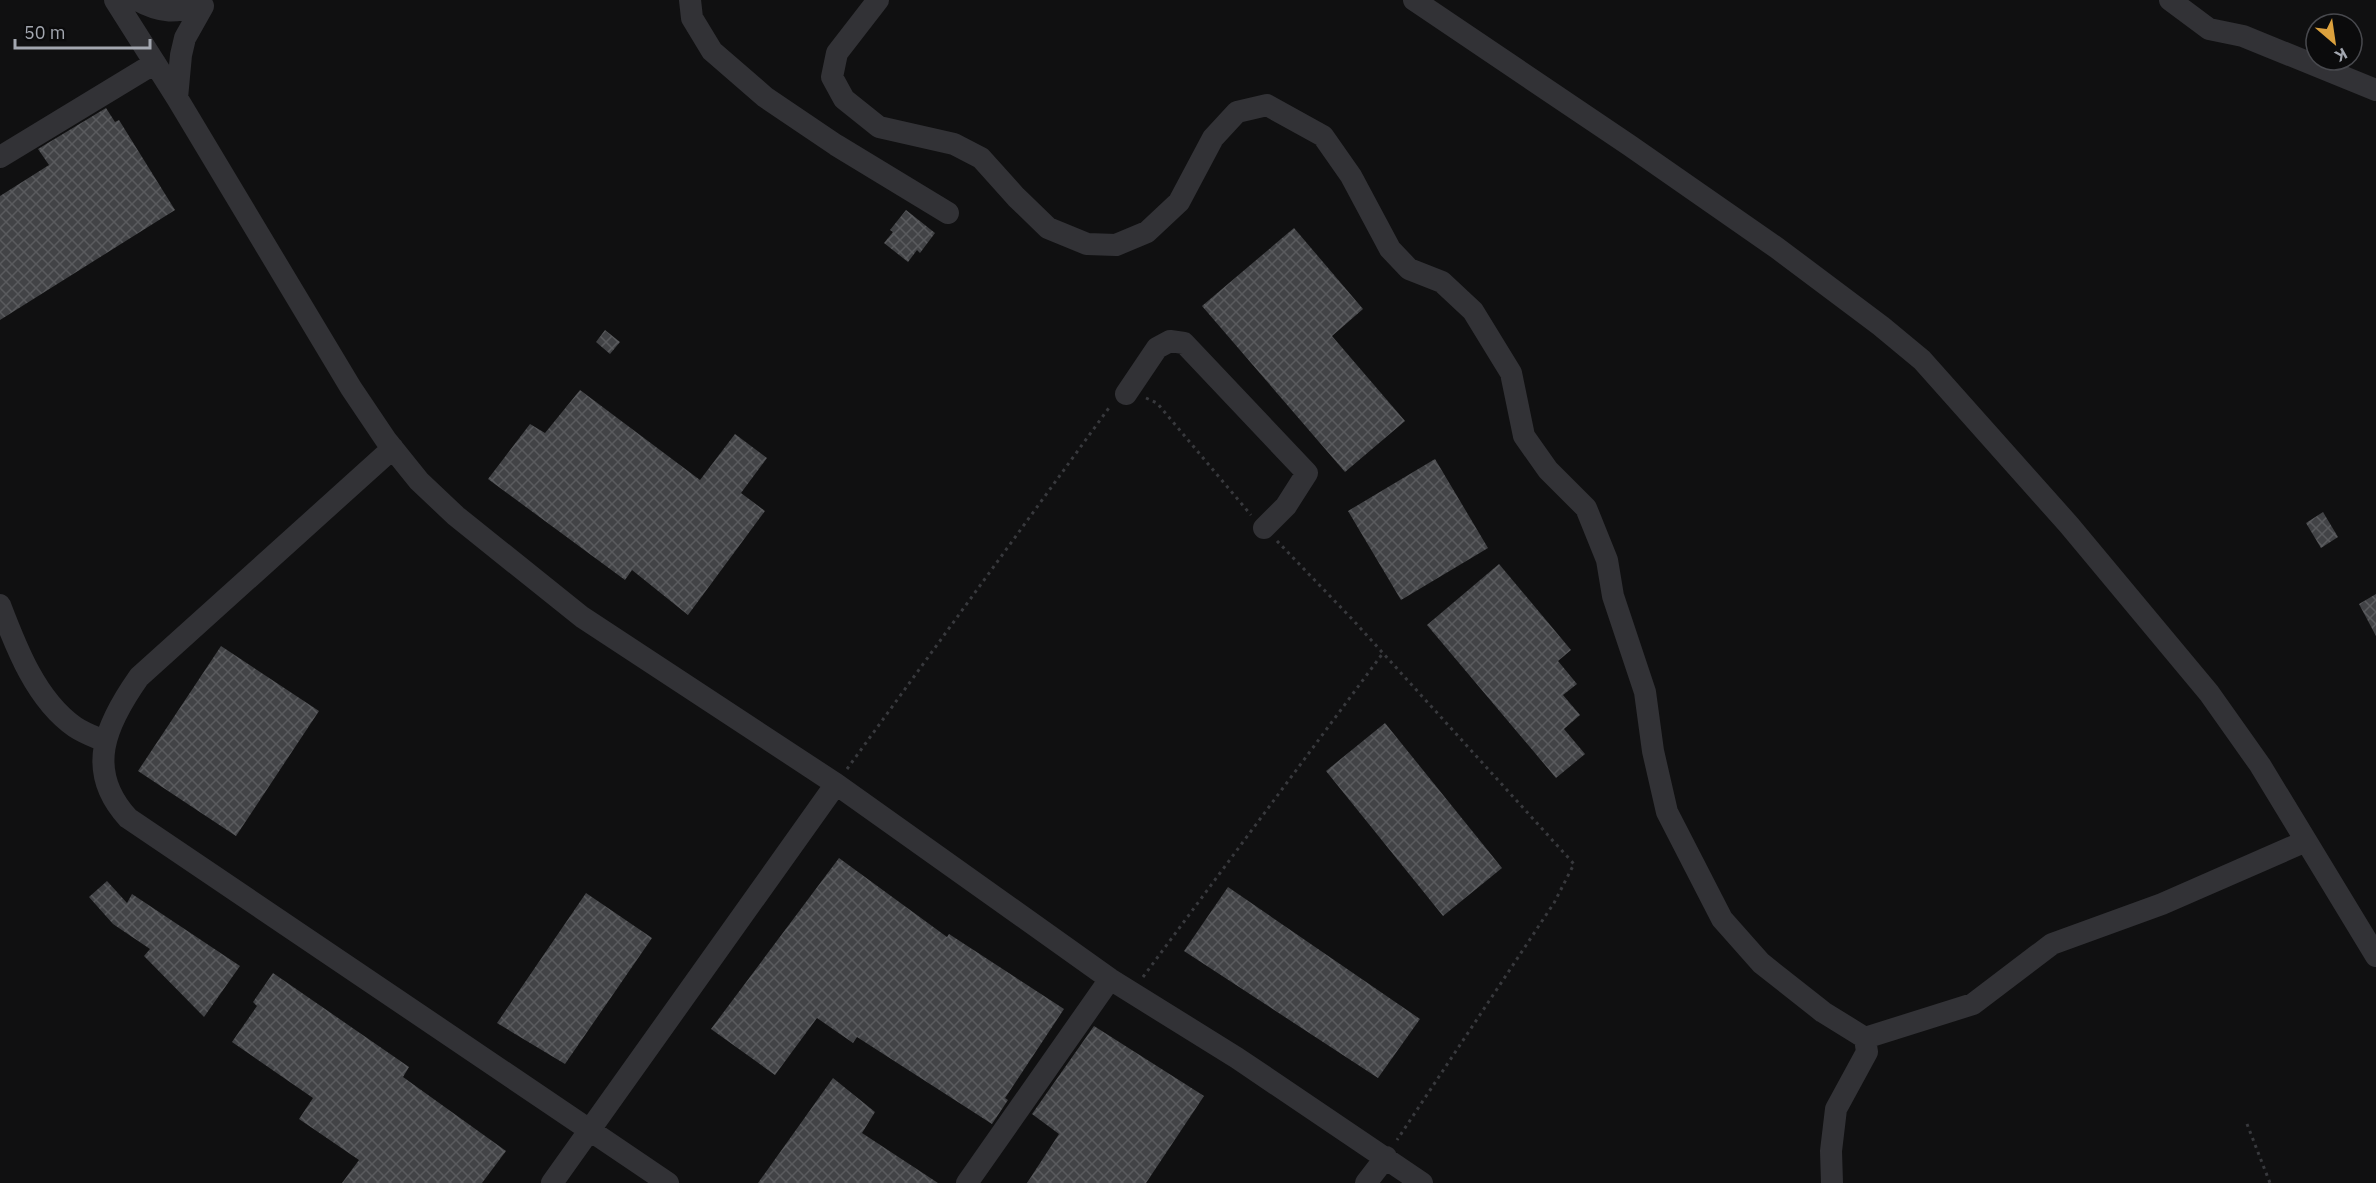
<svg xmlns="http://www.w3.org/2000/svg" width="2376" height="1183" font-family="'IBM Plex Sans',sans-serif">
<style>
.building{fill:url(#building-cross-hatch)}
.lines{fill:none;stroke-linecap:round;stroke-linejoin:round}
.path{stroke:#38393d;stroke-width:3;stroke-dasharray:3 4.5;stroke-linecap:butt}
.minor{stroke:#323236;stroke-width:22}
</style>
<defs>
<pattern id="building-cross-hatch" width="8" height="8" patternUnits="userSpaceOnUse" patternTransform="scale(1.5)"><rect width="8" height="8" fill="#424346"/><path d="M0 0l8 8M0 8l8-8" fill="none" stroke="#5a5b5e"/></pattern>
</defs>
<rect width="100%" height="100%" fill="#101011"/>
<path class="building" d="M106 108 115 122 119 120 175 210 0 320V196L49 165 38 149Z
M906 210 935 233 920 253 917 250 908 262 884 243 893 232 890 230Z
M1294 228 1363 309 1332 336 1405 421 1345 472 1202 306Z
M605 330 620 342 610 354 596 342Z
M580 390 700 480 735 434 767 458 741 493 765 511 688 615 632 570 625 580 488 479 530 424 545 433Z
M1435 459 1488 548 1401 600 1348 511Z
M2323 512 2338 537 2321 548 2306 523Z
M1499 564 1571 650 1558 661 1577 684 1563 695 1580 715 1564 729 1585 754 1556 778 1427 625Z
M2376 594V636L2359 604Z
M221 646 319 711 236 836 138 771Z
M1385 723 1502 868 1443 916 1326 771Z
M839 858 947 937 949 934 1064 1009 1005 1098 1008 1100 992 1124 857 1037 853 1043 817 1018 775 1075 711 1029Z
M107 881 127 903 132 894 240 966 204 1017 144 956 150 949 113 924 89 897Z
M1228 887 1420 1019 1378 1078 1184 951Z
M586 893 652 938 565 1064 497 1023Z
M273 973 409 1067 403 1077 506 1151 482 1183H342L359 1160 299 1119 313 1098 232 1042 257 1006 253 1002Z
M1094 1026 1204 1096 1146 1183H1027L1059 1134 1032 1114Z
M833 1078 875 1112 862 1133 938 1183H758Z"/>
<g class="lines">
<path class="path" d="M1146 398 1157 403 1251 515
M1277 541 1353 620 1574 864 1554 903 1397 1140
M847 769 1111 405
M1143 977 1383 653
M2247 1124 2270 1183"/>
<path class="minor" d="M115 0 177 98 351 388 386 440 419 481 456 516 582 617 836 784 1110 979 1237 1058 1422 1183
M137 0C162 14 175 12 203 6L185 38 181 55 177 98
M690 0 692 18 712 51 765 97 836 145 948 213
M878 0 837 53 832 77 844 99 879 127 954 144 981 158 1016 197 1048 228 1087 244 1116 245 1147 232 1179 202 1213 138 1237 112 1267 105 1323 136 1351 176 1390 249 1409 269 1442 282 1473 311 1511 373 1524 436 1548 470 1586 508 1607 560 1613 596 1645 692 1653 751 1667 812 1722 919 1761 963 1823 1012 1865 1038 1867 1052 1836 1109 1831 1151 1832 1183
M1414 0 1629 145 1777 248 1881 326 1922 360 2069 525 2209 693 2260 765 2376 956
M2170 0 2209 29 2243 36 2376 90
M0 157 155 63
M1126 394 1157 348 1170 341 1184 343 1307 473 1286 506 1264 528
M393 448 139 677C106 724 84 770 128 818L668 1183
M0 605C16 647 36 700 75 727 84 733 95 737 104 741
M1865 1038 1973 1004 2052 944 2162 904 2306 841
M552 1183 836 784
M967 1183 1110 979
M1366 1183 1386 1157"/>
</g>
<g transform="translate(2334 42) rotate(151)"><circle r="28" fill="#0b0b0c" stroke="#48494e" stroke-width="1.5"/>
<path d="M0-4.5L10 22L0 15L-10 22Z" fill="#dca13d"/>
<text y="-9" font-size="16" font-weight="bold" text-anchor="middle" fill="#a3a7b0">K</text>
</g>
<path d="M15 39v9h135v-9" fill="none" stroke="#a3a7b0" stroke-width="3"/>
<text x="24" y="39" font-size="18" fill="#a3a7b0" stroke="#0b0b0c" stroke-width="4.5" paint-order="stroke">50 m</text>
</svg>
